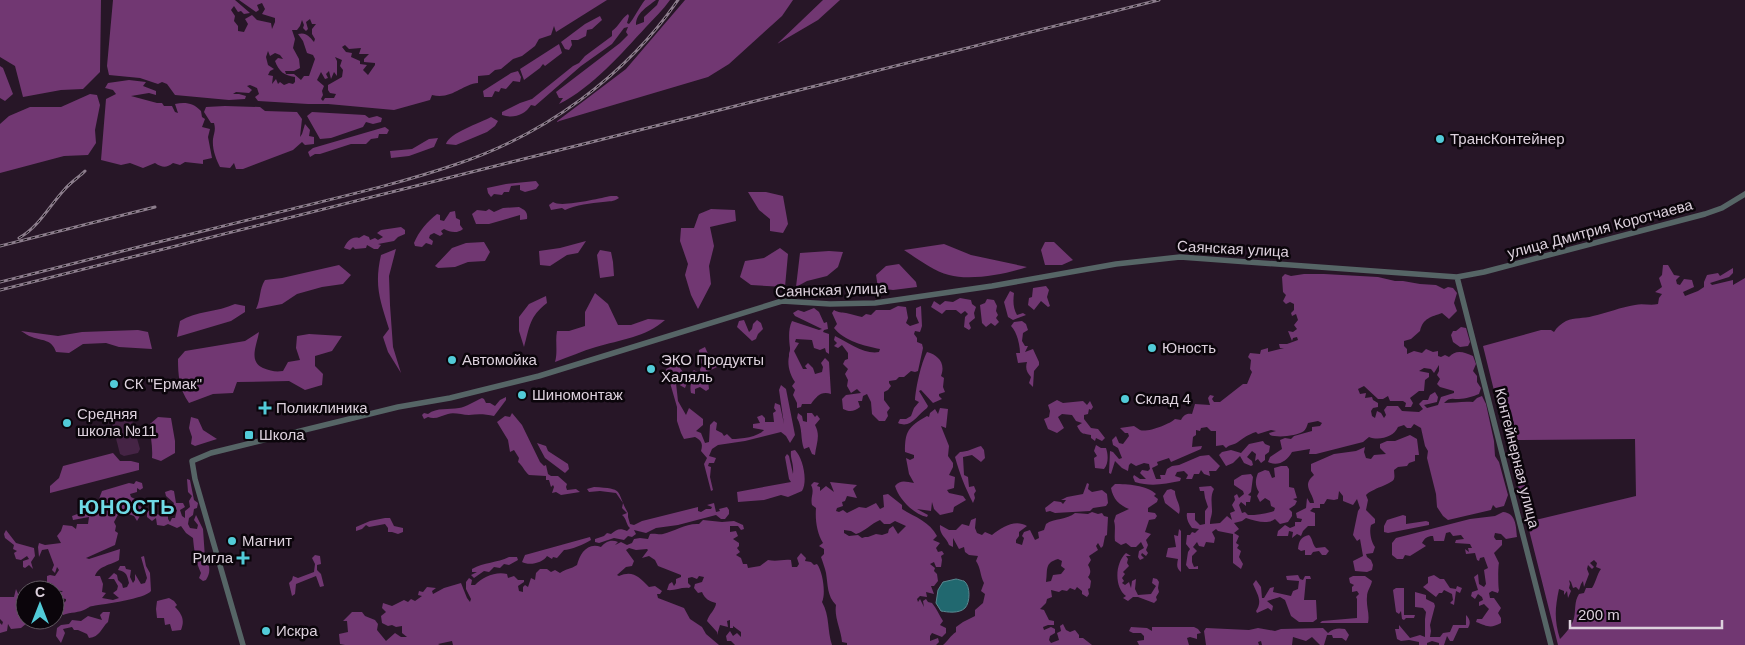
<svg xmlns="http://www.w3.org/2000/svg" width="1745" height="645" font-family="Arial,sans-serif">
<style>
.green{fill:#452445}
.forest{fill:#713772;fill-rule:evenodd}
.water{fill:#21686f;stroke:#598890}
.lines{fill:none;stroke-linecap:round;stroke-linejoin:round}
.tertiary{stroke:#566566;stroke-width:5.5}
.rail-casing{stroke:#8c7d8c;stroke-width:3}
.rail{stroke:#0b050b;stroke-width:1;stroke-dasharray:4;stroke-linecap:butt}
.poi-dot{fill:#52cbd8;stroke:#0b050b;stroke-width:2}
.labels{text-anchor:middle;stroke-width:5;stroke-linejoin:round;paint-order:stroke}
.poi-label{font-size:15px;fill:#ddd1dd;stroke:#0b050b;text-anchor:start}
.street-label{font-size:15px;fill:#ddd1dd;stroke:#0b050b}
.district-label{font-size:20px;font-weight:bold;letter-spacing:1px;fill:#6fdae6;stroke:#0b050b}
</style>
<rect width="100%" height="100%" fill="#271627"/>
<path class="green" d="M127 415 131 417 140 449 138 453 124 456 120 454 112 423 115 418Z"/>
<path class="forest" d="M0 0H101L100 72 83 89 61 90 23 97 15 66 0 57Z
M113 0H235L250 13 244 14 241 11 238 12 234 6 231 10 235 16 234 21 238 26V31L244 32 248 24 245 19 252 15 257 20 271 23 272 29 275 22V18L262 14 265 9 262 3 257 5 259 10 256 12 239 0H607L556 32 554 26 551 35 539 39 535 46 522 56 513 59 501 69 495 70 489 75 478 76V83C462 84 452 100 432 95L430 100 394 110 328 104H308L258 101 255 97 259 94 257 88 250 85 247 86 252 90 249 93 236 92 233 94H239L246 96 245 99 229 100 175 95 167 84 162 82 158 84 140 78 109 75 107 66ZM310 19 312 24H316L312 29V34L315 39 314 42C309 36 306 32 298 34L303 41 307 53 313 55 315 59 309 76H304L301 80 294 74H286L285 71H294L300 68 299 59 293 48 295 39 292 30H297L300 26 302 20 304 25 303 28 306 31 308 29 306 22ZM345 45 349 49 361 48 359 54H369L364 59V62L375 63V65L368 75 363 70 367 65 360 64V61L351 57 352 53 346 52 342 47ZM268 51 270 56 275 53 280 55 283 59 278 58 275 61C279 72 284 75 295 77V82L293 84 289 83 284 85 280 82 278 84 276 79 272 84 273 76 268 75 270 71 274 69 268 65 266 57ZM335 57 342 60 340 66 343 70 342 77 328 85V90L330 93 336 94 334 98H325L323 101 321 99 323 95 322 91 324 86 317 80 321 72 325 79 328 78 326 74 329 71 331 79 334 72 337 76V61Z
M645 0H656C647 7 636 13 636 25L644 22V17L657 5 659 0H670C663 10 654 18 646 27 621 54 593 87 559 104L563 98H559L556 92 620 43 628 35 626 32 628 27 624 28 612 44 581 66 535 106 531 105C525 115 513 119 502 115V112L520 103 532 99 573 66 579 63 585 56 612 36V31C619 26 621 19 628 14L629 16 627 23 629 24C633 20 640 6 645 0Z
M685 0H793L782 16 729 64 708 77 556 122 626 69Z
M823 0H840L818 20 777 44Z
M600 16 602 20 592 29 587 30 586 36 578 40H571L572 45 569 50 565 49 561 42 585 24Z
M559 44 562 53 545 66 543 64 540 68 524 80 520 69Z
M0 66 3 68 13 94 5 101 0 98Z
M518 71 521 77 520 82 513 81 506 89 501 88 499 92 495 91 492 97H484L483 91 511 73Z
M129 80 146 82 143 86 156 91V95L149 93 131 96 157 103H162L164 106H172L175 112 178 113 175 104C186 102 193 103 201 111L202 117 205 119 202 127 210 129 208 137 212 158 203 160V164L185 162 180 165 173 163C166 168 163 168 155 163L143 168 130 163 121 165 101 160 106 99 116 94 113 90 105 88 108 83Z
M90 94 97 95 100 105 95 130 96 143 88 155 64 156 0 173V124L9 116 30 107H61Z
M225 106 260 107 265 111 297 112 302 119 300 137 302 134 305 124 310 130 309 136 314 137V144L305 145 302 142 293 150 243 169H236L234 163 230 168 220 167C216 159 212 149 213 139 214 133 216 130 214 123H211L204 112 206 107Z
M312 112 365 115 369 118 377 116 382 118 381 122 373 124 366 122 363 127 331 138 320 139 307 116Z
M491 117 498 121 495 126 487 132 456 145 446 144C449 133 480 123 491 117Z
M385 127 389 130 387 134H379L378 138 371 139 366 144H351L320 154H315L310 157 308 152 313 148Z
M438 138 434 147 409 156 391 158 390 151 412 149 429 139Z
M536 181 539 185 536 189 525 192 520 190V185L511 186 509 192H504L502 195 494 194 491 197 488 193 487 188 506 184Z
M748 192H766L783 196 788 224 783 233 770 231V219L759 210Z
M611 196H617L619 198C613 202 610 201 603 202 591 203 576 205 565 210L562 208 551 210 549 205 553 202C561 208 600 198 611 196Z
M519 207C525 210 528 212 527 219L520 220V215L489 224H476L472 214 477 210 486 211 489 209 494 212 503 208Z
M711 209 735 210 736 221 710 227 714 246 709 266 711 284 698 309 691 295 685 275 688 264 680 241 681 228H694L699 214Z
M455 211 456 218 460 220V225L463 229C457 234 450 232 444 229L441 231 443 234 440 236 434 233 430 235 429 238 433 241 432 245 426 243 422 247 415 246 414 243C419 231 427 222 437 214L440 215V220L444 221 450 212Z
M401 227 405 230V234L398 237 394 241 378 244 381 245 378 249H374L367 245 366 248 355 249 353 247 350 250 344 248C347 242 351 236 359 238L364 235 369 237 370 240 375 238 378 240 383 237 377 233 381 230Z
M586 241 578 253 567 255 550 266 540 265 539 251 560 248Z
M484 242 490 252 485 261 468 262 455 267 438 268 435 266 452 248 466 243Z
M1045 242H1054L1073 260 1062 265H1045L1041 250Z
M944 244 971 255 1027 267C1006 274 971 281 949 275 933 271 918 259 904 250Z
M780 248 788 254 785 287 751 285 740 277 745 261 764 258Z
M396 249 389 276 390 305 393 347 401 373 388 352 383 337 389 329C380 300 374 286 381 255Z
M600 250 611 252 613 262 614 276 600 278 597 255Z
M829 251 843 252 838 267 827 276 807 281 796 287 800 253Z
M899 264 916 282 917 287 893 290 878 288 876 275 886 266Z
M339 265 351 275 343 284 322 287 297 294 282 304 256 309C261 299 259 289 265 280L282 278Z
M1663 265H1668L1674 275 1680 276 1676 280 1677 284 1680 285 1684 279 1692 280 1694 287 1683 292 1685 296 1698 291 1704 287V282L1707 275 1718 273 1720 276 1733 268V273L1729 277 1710 283 1712 285 1733 280V285L1745 278V645H1558L1527 522 1636 496 1635 439 1517 440 1514 444 1530 505 1523 508 1483 346 1541 330H1551L1554 332C1557 327 1561 324 1566 321 1575 317 1583 319 1593 316 1607 313 1621 307 1635 305 1643 303 1650 306 1658 304L1659 298 1662 294 1655 292 1662 287 1659 278 1662 275ZM1594 560 1597 563 1596 567 1601 569C1597 574 1596 582 1592 588H1586L1584 593 1579 594C1574 602 1576 609 1574 618 1572 626 1566 633 1560 639 1554 620 1555 608 1559 589L1564 591V595L1567 591 1568 598 1571 591 1569 588 1570 584 1569 580 1571 582 1573 588 1576 587 1579 590 1581 584 1583 581 1584 587 1589 574 1587 569 1588 565 1592 569 1594 567 1590 563Z
M1285 274 1291 276 1304 274H1324L1378 277 1395 281H1403L1420 284 1436 285 1444 289 1448 287 1453 288 1457 293 1454 303 1457 311 1449 319 1442 313C1431 317 1423 318 1420 331L1411 339 1404 341V346L1407 349V354L1414 351 1422 353 1426 349 1433 352 1438 351V356L1441 357 1445 355 1449 357C1456 349 1464 352 1473 356L1476 364 1473 371 1477 376V382L1481 388 1479 394C1474 396 1465 399 1459 399 1453 399 1449 397 1444 403 1454 403 1463 401 1473 402L1477 398 1482 396 1486 404 1494 441 1495 456 1499 462 1508 495 1504 506 1496 508 1493 505 1491 510 1448 520 1443 516 1437 507 1436 494 1427 458 1428 451 1425 446 1421 428 1414 424 1411 428H1407L1404 425 1398 427C1394 437 1379 441 1369 437L1363 442 1316 454H1309L1310 449 1292 452C1287 461 1278 467 1268 462L1270 457 1282 449 1280 440 1285 438 1291 439 1294 436 1312 431V427L1320 426 1322 423 1318 421 1308 423C1307 426 1306 429 1304 431 1297 436 1278 438 1270 435L1269 433 1276 431 1271 430 1258 434 1256 432C1247 435 1245 437 1238 442 1234 445 1230 444 1226 448L1223 445 1216 446V431H1211L1207 427 1201 428 1200 431 1196 430V435L1193 437 1192 447 1202 446 1201 449 1171 462 1169 458 1157 462 1158 465 1152 468 1156 479H1161L1160 475H1165L1167 469 1172 466 1179 465 1200 456 1209 455 1220 466 1216 471H1209L1210 476 1204 474 1201 470 1199 474H1194L1192 479H1186L1188 475 1184 471 1177 472 1175 476 1181 478 1180 481C1165 484 1151 487 1135 482L1133 477 1134 475 1140 479H1146L1140 473 1142 470 1148 471 1150 469 1149 464 1144 463 1136 466 1131 463 1129 465 1128 471 1122 468 1115 461 1111 474 1109 473 1110 451 1113 452 1119 459 1122 458 1118 448 1113 445 1112 440 1116 436 1119 443 1123 444 1129 436 1128 433H1125L1120 428 1134 426C1136 427 1138 429 1140 430 1147 433 1170 424 1175 419L1181 420C1183 416 1186 413 1192 414L1195 404 1210 405 1208 398 1210 395 1214 396 1212 399 1214 402H1220L1243 384H1247L1252 372 1250 369 1251 360 1248 357 1250 353 1260 354 1261 350 1268 348V352L1284 348H1280L1279 344H1287L1298 340 1297 337 1293 338 1292 341 1288 331 1293 332 1297 329 1294 325 1298 320 1296 314 1292 316 1291 313 1294 310V304L1290 302 1286 304 1283 301 1286 295 1283 292 1282 277ZM1439 365V371L1437 375 1440 379 1437 384 1440 387 1454 391V393L1441 397 1438 405 1427 408 1424 405 1437 402 1438 397 1435 392 1430 395 1428 400H1423L1419 404 1423 409 1419 412 1402 411 1398 406H1387L1384 410 1386 415 1384 418 1381 413 1377 411 1375 418 1372 416 1371 411 1373 408 1378 407V403L1373 400 1372 397 1365 398 1366 393 1360 394 1358 389 1364 386 1378 399H1383L1388 396 1390 401H1403L1406 403 1405 407H1411L1413 403 1410 398 1419 391H1424L1425 380 1429 377V373L1419 371 1424 368 1431 369 1434 373Z
M1046 286 1049 290 1047 297 1050 306 1048 307 1041 301 1034 310 1028 305 1029 298 1032 297 1033 288Z
M1010 291 1014 293C1013 301 1013 308 1017 315L1023 313 1026 315 1013 320 1008 317 1004 302Z
M595 293 608 304 618 325H631L648 319 665 320C646 337 620 340 596 347 582 351 569 357 555 362 558 352 555 341 557 331H569L585 326V312Z
M546 296 547 303C529 317 530 326 524 347L519 331V317L529 304Z
M960 298 971 300 972 304 976 307 974 313 975 318 969 323 971 328 969 330 964 327 965 317 968 314 965 311 961 314 956 310H946L942 314 931 307 934 301 940 305 945 301 953 302Z
M987 299 994 300 997 306 996 311 998 315 996 318 999 322 995 326 991 323 986 327 982 323 980 305 985 303Z
M235 304 245 306V312L231 321 177 337 180 321C196 311 218 312 235 304Z
M898 306 906 307 908 318 906 323 910 326 919 323 916 316V308L921 306 922 326 920 332 915 331 914 334 917 338V342L922 344 923 348 918 371 915 372 911 371 904 377H899L896 380 889 381V383L891 386 888 390 884 392V400L890 408 887 412 888 416 885 421H879L872 414 871 402 867 394 863 396 862 401H858L860 407C854 412 849 412 843 409L842 399 846 395 861 393 857 389 851 393 847 386 848 380 845 374 848 369 843 364 845 360 848 359V353L842 345 838 348 834 346 837 343 834 340 835 336C847 342 865 355 879 352L880 349C865 346 844 341 834 328L837 324 832 313 834 310C839 313 841 312 846 313 852 314 856 316 862 317L866 314 871 315 876 310H890Z
M814 308 819 312 824 323 827 322 828 329 824 330 823 332 829 334V354L826 352 825 348 820 350 814 348 812 340 796 339 795 342 799 343 794 351 803 369H807L805 366 808 363 813 368 815 374 822 372 823 367 821 363 825 358 829 362 831 394C821 391 817 396 811 404H802L801 407 797 408V403L793 395 795 390 792 386 795 382C790 375 787 365 789 356 789 351 790 353 790 348 789 340 788 329 792 321L819 330 822 329 795 316 793 313 798 310 804 312Z
M744 320 749 332 752 329 753 324 757 320 761 323 763 329 758 334 756 339 752 341 737 327 739 321Z
M1022 321 1026 324 1028 330 1023 333 1022 341 1025 346H1028L1025 352 1033 349 1039 362V365L1034 371 1033 387 1029 383 1031 377C1027 372 1025 369 1027 362L1018 363 1016 353H1020C1020 345 1017 332 1011 326L1014 322Z
M1461 327 1466 328 1470 342 1468 346 1460 347 1453 342 1451 335 1453 331H1456Z
M138 330 148 332 152 349 119 347 106 343 83 344 69 353 56 352C52 339 42 341 32 337 28 336 25 333 21 331L58 336 82 332Z
M259 332C257 345 248 361 263 368 271 371 275 372 283 371L288 362 300 360 296 348 297 336 309 334 342 336 332 351 315 356V366L323 374 322 385 305 390 289 381 237 382 233 393 213 394 189 403C179 389 178 375 178 359L185 351 245 341Z
M705 347 711 361 717 362 721 358 726 360 729 358 732 361V364H723L707 372 709 389 706 391 700 387 695 389V394L691 393C689 385 693 380 691 373L694 370 697 372 696 377 698 385 701 382 705 383 704 379 701 376 700 369 703 365 699 361V350Z
M927 352C938 355 946 363 941 376L944 378 943 387 945 392 939 394V396L942 399 933 403 921 390 919 391 928 406 927 408C917 415 911 429 898 423L900 419H906L911 416 914 408 919 402 915 400C916 387 921 363 927 352Z
M680 363V368L683 372 677 376 678 379 686 380 687 383 685 388 676 383 678 401 686 415 689 408 703 419V425L696 431 701 433 705 443 709 442 710 425 714 421 717 423 716 430 722 433 724 436 727 434 732 439C741 439 758 437 764 430L753 428V424L760 423 757 417 762 415 765 418V422H774L773 413 776 411 774 408 775 403 780 405 784 424 779 390 781 385 786 389 795 435 790 443 786 436 781 432 745 441 718 445 712 449 709 456 716 458 714 463H709L708 466 711 467 710 477 713 490 711 491 704 464 707 458 701 451C703 444 702 441 695 437L684 439 681 433 677 421V407L666 369Z
M506 397V400L494 416C485 414 478 414 469 415 462 415 454 412 448 414 441 416 435 420 428 417L424 419 422 415 424 413 428 414C437 407 449 410 459 408 466 407 475 401 482 398L484 399 486 403H490L495 406 500 400Z
M1057 400 1063 403 1083 401 1087 405 1090 401 1093 407 1091 410 1089 409 1088 414 1084 415V419L1091 428 1098 429 1105 438 1102 441 1096 438 1095 441 1091 438V435C1082 433 1082 435 1077 426L1082 423 1076 421 1072 415 1062 414 1058 417 1064 428 1057 433 1048 429 1044 419 1049 417 1050 411 1048 405Z
M940 408 948 409 946 428 941 426 949 446 948 456 953 463V467L949 475 955 477 954 488 947 490 949 493 963 496 966 500 954 507 953 512 940 515 934 509 932 502 931 511 917 509 928 515 927 517C913 514 899 499 895 486 901 479 906 482 914 483L909 474 906 458 910 460 914 458V455L905 452C905 431 908 427 927 416L929 417 930 413 935 409 938 414Z
M512 413 522 425 540 462 544 466 546 465 548 474 551 476H558L567 484 566 487 567 490 576 489 580 492 561 495 556 492 552 493 554 487 553 485 551 487 549 480H546V476L529 475C524 471 523 466 518 462L519 458 514 450 510 452 508 440 497 422 505 416 510 417Z
M798 413 802 416 803 421 807 422V413H812L815 417 817 415 820 419 815 425C821 436 816 444 815 455L812 454 809 447 804 449C800 439 803 428 797 418Z
M158 417 171 418 175 441V453L161 461 152 458C153 446 150 436 150 424Z
M191 417 198 419 203 430 217 439 195 446 191 444 192 437 189 428Z
M1410 435 1417 439 1419 455H1415V461L1409 463 1407 466 1398 467 1394 470C1394 473 1395 476 1394 479 1392 484 1371 489 1366 495L1368 500 1366 510 1375 519V523L1371 525C1369 531 1371 542 1375 547L1373 553 1366 554 1367 557 1371 560 1373 565 1372 570 1367 572 1355 571 1353 561 1363 556 1360 539 1357 541 1353 535 1358 511 1360 508 1357 499 1353 505 1343 501V496L1339 491 1338 499 1334 500 1327 499 1324 504H1320V508H1313L1310 511 1315 513V526H1308L1303 531 1301 536 1297 534 1292 538 1293 532 1289 531 1288 536H1277L1278 531 1285 525 1290 528 1295 526V522H1301L1302 519 1297 518 1296 513 1306 508 1307 498 1310 503H1314C1313 492 1301 486 1314 475L1311 471V464L1334 454 1356 451 1365 447 1364 452 1366 458 1371 459 1374 455 1386 454 1380 448V444L1387 441H1395Z
M1263 441 1265 444 1270 446 1269 452 1265 455V460L1261 463 1258 459 1255 461 1256 454 1252 451 1247 457 1252 461 1253 465 1251 466 1244 463 1240 456 1233 463 1226 466 1219 455 1222 452 1231 450 1241 453 1249 444Z
M537 443 546 446 548 451 568 464 569 469 565 473 545 458Z
M1096 445 1101 448H1106C1108 454 1109 463 1104 469L1095 468 1094 458 1097 456 1094 451Z
M981 446 984 450 985 458 981 462 972 455 963 457 964 475 968 477 969 487 974 486 976 491 974 494 975 498 973 503C965 487 960 475 955 457L960 452C967 452 974 448 981 446Z
M795 450C803 458 808 481 802 491L788 497 781 495 764 500 738 502 737 492 791 482 789 479 785 457 787 454 789 456 793 474C794 463 790 459 791 451Z
M113 453 120 461H131L139 463V470L50 493V486L59 478 63 466Z
M1281 466H1287L1289 469V487L1294 488 1297 498 1293 499 1297 501 1295 505 1289 509 1292 512V516L1288 522 1280 524 1275 519C1267 525 1256 521 1246 518L1242 521 1234 523 1239 529 1234 533 1239 536 1236 543 1239 545 1237 548 1241 551 1239 557 1243 564 1241 569 1233 563V534L1218 531 1216 529 1212 532 1215 538 1214 543 1206 542 1204 547 1199 546 1197 542 1193 547 1197 551 1192 556V562L1194 567 1198 566V569H1189L1186 565 1188 552 1190 549 1186 544 1187 535H1190L1192 532 1195 533 1199 529 1192 528C1188 523 1186 518 1187 513H1195V520L1200 525 1205 524V511L1208 507 1205 498 1204 491H1200L1199 487 1211 486 1214 489C1210 496 1212 503 1212 511 1212 516 1210 518 1210 524L1220 523 1227 516 1232 520 1230 513 1235 511 1232 505 1235 500 1234 496 1237 494 1239 498 1244 494 1243 491 1234 485V480L1242 475 1251 474 1253 477 1251 492 1248 495 1251 496 1250 502H1246V506L1241 502 1239 505 1242 513 1245 512 1248 515C1257 515 1265 514 1274 511L1275 508 1271 506 1270 501 1265 498 1260 502 1257 496 1259 492C1255 486 1255 480 1258 473L1265 470 1269 471 1272 478 1275 477 1274 468Z
M187 479 190 480 194 500 198 503 197 508 194 509 193 515 189 518 188 524 190 528 197 529 198 525 194 520 196 515 203 529 205 558 209 554 212 556 208 563C210 569 210 574 206 580L203 581 199 578 201 573C196 563 194 550 193 538L186 533 181 526 177 528 168 524 164 526 157 525 156 518 152 521 147 517V511L152 510 156 514 160 515 165 513 168 515V519L170 522 172 518H175L177 510 172 509 174 503 166 496 165 492 171 490 174 491 176 503H183L185 507 180 510 182 516 185 518V511L190 507 189 501 192 496 188 492Z
M136 481 142 483 143 488 140 490 137 488V492L130 494 131 497 137 500 139 506 142 507 139 512 140 516 137 521 134 516 120 511 114 522 116 526 115 531 118 533 115 545 86 558 89 559 120 549 119 560C111 565 98 566 95 576H100L103 584 102 592 106 593 102 598 113 600 119 598 113 593 117 590 118 586 114 579H108L114 573 117 575 118 580 122 584 123 588 127 587 129 583C127 575 127 572 118 570L120 566H125L126 569 131 570 130 577 133 583 135 580V574L141 584 145 583 147 578 141 557 144 556 146 566 150 573 151 591C145 599 104 604 93 606 88 607 90 607 86 609 79 613 71 612 63 615L60 611 61 605 66 601V599L61 598 60 593 63 591 50 590 53 584 47 583V576L50 575 55 576 59 570 57 567 55 573 52 570 54 565 48 549 42 550 39 557 38 547 39 543 45 545 61 543 57 536 61 531 63 525 72 526 76 529 77 524H88L89 517 73 520 72 516 91 509 96 513 103 510 107 504 101 505 99 499 102 491 129 483 134 484Z
M814 482 819 483 817 486 820 487V491L826 486 834 492 830 482 857 485 853 489 857 498 847 496 845 501 842 502 843 506 837 508 836 511 839 512 843 510 847 513 859 507 866 508 876 503 880 509 884 507 883 495 888 494 902 505V509C915 517 930 522 937 536L933 540 940 543 936 548 938 552 942 551 944 554 941 556 942 560 941 567H936L934 562 930 564 935 568 934 571 937 574 938 581 934 586H931L934 594 926 592 927 597 920 596 917 599 918 602 920 599 924 607 923 601 926 599 928 602 932 603C937 609 939 615 943 621L940 625 946 628V633L942 637 932 633 930 636V641L938 638 939 642 936 645H847V643L842 642C841 629 834 618 836 605 827 596 828 585 826 573 825 568 823 563 821 557L824 554V549L819 546 823 543C817 533 815 520 816 508L812 505C810 497 815 492 811 485ZM880 520 884 524H890L895 521 906 526 898 534 893 526 889 529 888 533 882 535 876 534 868 537H865L862 538 858 535 849 536 844 533V530L851 531 856 534C866 531 870 524 880 520Z
M1087 483 1089 484 1088 489 1092 492 1102 490 1107 494 1108 503 1106 506 1093 508 1090 511 1055 513 1050 511 1046 512 1045 508 1054 501 1061 502 1063 504 1066 500H1061L1067 497 1083 494Z
M1115 484C1127 484 1147 485 1156 494L1154 496 1158 499 1157 502 1148 508V512L1155 513 1157 516 1155 519 1149 520 1145 532 1151 534 1146 540 1148 545 1146 550 1148 553 1146 556 1142 553 1141 555 1144 558 1140 560 1138 557 1139 551 1144 548 1141 542 1136 547H1131L1126 543 1121 545 1115 541C1114 534 1116 527 1114 521L1116 515 1129 509C1119 505 1113 499 1111 488Z
M594 487C626 489 615 490 628 513V517L630 524 634 525 642 521 698 507V511L701 512 706 509H711L712 507 707 505 714 503 716 512 720 511 719 509 727 507 729 510V514L725 519H721L716 515 678 525 656 528 646 533 634 530 636 534 632 537 628 536 624 540 614 538 599 543 595 542V539L604 536 607 533 611 534C617 529 620 528 627 531L630 528C626 525 627 519 622 515L627 513 622 508 623 503 616 493 600 491 589 492 587 489Z
M1171 489 1175 491C1175 500 1182 505 1179 514L1165 503 1163 496 1167 490Z
M1092 512 1098 514 1102 513 1104 516 1108 517 1107 535 1105 536 1103 546 1101 548 1098 543 1096 546 1098 550 1089 556 1091 560 1088 565C1091 570 1091 573 1088 577L1091 581 1090 588 1088 589 1089 594 1087 597 1082 594V591L1077 587 1075 590 1070 588 1067 591 1062 590 1059 592 1051 590 1052 597 1047 599 1046 603 1040 609 1044 610 1049 620 1054 621V625H1048L1043 627 1044 630 1051 627 1055 629V633L1050 636 1049 640 1051 643 1059 640 1057 633 1061 631 1060 626 1063 624 1066 630 1070 632 1075 630 1079 635V638H1083L1092 645H943C948 641 950 636 956 632V627L963 622 975 616V610L983 603 985 594 981 591 984 583C980 576 981 568 976 561L978 556 969 555 965 552 964 547 959 549 953 538V547L949 545C946 537 939 535 940 525L949 530H956L962 524 969 526 971 520 976 518 975 528 977 533 982 535 985 532 992 535C1002 527 1015 519 1027 526L1019 532V536L1016 540V543L1022 545 1024 538 1022 536 1024 532 1030 530 1035 540 1039 538 1038 532 1044 530 1046 524C1054 518 1067 520 1075 513L1088 514ZM1058 559 1062 561 1061 566 1065 569 1061 574 1053 575 1051 581 1046 582C1048 570 1044 563 1058 559Z
M1503 512C1516 513 1516 526 1517 537L1506 539 1501 534 1495 533 1494 537 1496 540H1502V545L1494 553 1499 563C1498 566 1498 586 1499 590L1498 593 1492 591 1489 593 1490 598H1494L1501 608 1498 613 1501 618V623C1490 629 1487 626 1476 622L1477 619H1482L1489 609 1484 604 1479 606V602L1483 600 1482 597 1478 594 1475 599 1471 596 1472 592 1478 590 1474 577 1478 574 1479 584 1484 587 1486 584 1484 570 1488 568 1484 557 1480 558 1479 561 1477 560 1475 553 1466 554 1465 549 1469 552 1468 548H1472L1470 544 1455 543 1456 540 1464 539 1461 535 1453 536 1450 532 1446 533 1444 541H1434L1433 536C1427 536 1425 538 1422 543L1426 546 1410 556 1405 555 1403 559H1397L1392 555V543L1396 538 1470 519 1495 516Z
M1403 515 1406 516V524L1426 521 1429 522V525L1388 533 1384 532V526L1387 520Z
M385 518H390L394 526 403 528V532L398 534 392 532H388V528L385 524 369 527 366 525 362 529 356 531V527L370 521Z
M703 520 722 522 734 521 743 525 744 529 741 530 738 526H730V532L736 531 738 536 733 539 739 543V546L737 548 740 552 736 555 741 558 743 564H747L748 568 760 566 768 560C778 562 782 559 791 560L792 567H797L799 564 797 558 801 553 806 558 805 561 811 562 814 565 817 564C823 572 826 594 822 602 830 616 827 630 832 645H735L731 641H727L726 636 730 631 733 636 737 633 741 637V632L733 626V628H730V620L727 621 728 627 720 625 717 635V632L707 621C709 614 716 609 716 603 709 601 705 599 702 592L698 593 694 588 695 584 702 582 704 577 699 576 697 579 692 577 688 578V583L691 586 689 588C681 587 675 591 667 590L669 584 672 582 674 586 676 583V579L681 577V575L658 566 655 560 649 556 642 558 648 550 647 549 636 550 629 548 626 550 634 561 632 566 626 567 617 575 619 576C633 570 639 577 649 587L655 586 662 591 660 594H657L658 598 684 608 690 619 702 627 706 634 719 645H453L452 641 438 644 440 645H345L340 644 339 634 348 632 347 621H343L352 612H362L365 616 375 620 378 624 377 630 386 641 395 633 401 637H407L402 633V626L396 627 392 625 388 626 382 623 381 616 386 612 382 608 383 603 392 606 404 600 408 602 411 599 415 601 422 596 418 595 419 591 423 592 427 587 436 588 432 591 433 594 444 588 461 583 467 598 470 602 471 599 466 589V582L469 578 472 580 471 585H475C482 577 496 571 507 574L508 578 514 576 518 580H524V582L518 586 519 591 523 592V587L525 585 528 587 531 578 535 580 536 573 540 569H547L551 572 555 570 560 573C565 569 571 569 577 565 580 554 587 542 601 547 605 542 611 539 618 542L615 545 621 542 627 545 632 543 634 539 640 538 648 539 650 534C655 533 659 535 663 534 675 531 686 523 699 524Z
M1179 529 1181 531V572C1176 568 1177 564 1178 559L1166 557 1168 548 1176 547 1174 535 1178 536Z
M6 530 16 543 34 548 35 556 31 562 33 569 29 565 25 568 23 567V561L29 559 27 556 21 560 16 559 14 553 17 551 13 549 14 545 5 538 4 534Z
M1309 535C1313 539 1312 544 1316 548L1325 547 1329 551 1326 555H1322L1319 551 1313 552 1311 555H1305V550L1301 551 1298 549C1299 540 1301 537 1309 535Z
M590 537 591 540C585 544 570 550 564 550L557 558 553 557 552 559 547 556C543 563 529 566 522 562L525 555Z
M1126 553 1131 556H1126L1128 559 1127 563 1129 566 1123 572 1125 574 1122 578 1124 581 1122 583 1125 585 1129 582 1131 588 1132 581 1136 579 1135 589 1138 595 1151 594 1156 586 1152 583 1153 578 1157 579 1159 582 1158 588 1159 592 1156 597 1157 600 1154 603 1138 597H1133L1128 601 1123 598 1126 596C1114 587 1115 563 1126 553Z
M315 555 320 556 321 564 317 565V570L321 574 324 586 320 587 316 576 296 584 295 594 292 596 289 583 292 580 293 576 298 578 314 572 315 564 312 558Z
M509 557H517L518 560 509 565 504 564 500 568 494 567 489 572 484 571 474 578 471 575 477 572H472V569C484 562 497 563 509 557Z
M1298 575 1300 579 1303 580 1305 576H1310L1311 579H1306L1304 600H1316L1317 619 1313 622H1299L1291 616 1285 600 1280 597 1267 601 1273 606 1272 611 1268 608 1257 613 1256 611C1263 601 1257 594 1253 584L1256 580 1261 587 1262 598H1264L1270 588 1274 587 1273 592 1291 596 1293 591 1298 589 1299 581 1287 580 1286 576Z
M1434 575 1440 579H1444L1450 588 1456 589 1457 586 1462 588 1460 593 1456 591 1454 605 1450 603 1453 600 1452 594 1444 590 1442 593H1439L1436 597 1423 587 1428 583V577Z
M1353 576H1365L1372 581C1371 587 1367 590 1367 597 1366 607 1370 614 1368 623H1320L1322 621 1357 618V599L1356 597 1359 594 1357 591 1352 592V587L1354 585 1350 583 1349 578Z
M1396 588H1404V615H1415L1414 618H1406L1404 620 1402 619 1401 611 1399 614 1396 612 1393 590Z
M16 589 25 610V620H42L30 624 27 623 21 628 11 629 8 624 7 631 0 633V623L2 625 3 622 0 619V597H14Z
M1415 592 1426 595V599L1434 603 1435 606 1430 625 1431 631 1430 637H1440L1443 633 1450 632 1453 625H1466V615C1470 619 1471 623 1468 628H1459L1453 641H1450L1447 636 1444 645H1439V643L1432 641 1427 643V645H1419V642L1409 640 1401 641 1397 639 1395 629H1399V625L1410 638 1420 635 1425 637V619L1426 612 1423 608 1415 607Z
M169 598 174 601 177 605 175 607C182 614 185 620 181 630L172 631 170 624 165 625 164 618H157L156 609 157 601Z
M103 612H110L108 622C101 628 100 637 89 638L87 634 78 630H74L72 627 63 629 65 633 61 643 56 636 57 628 61 625 69 624 72 620 81 621 88 616 102 620 100 615Z
M1131 627 1147 628 1152 631V627H1194L1198 629 1201 633 1197 634V639L1190 637 1187 638 1189 645H1139L1137 641 1144 640V636L1141 633H1133L1129 631Z
M1206 628 1249 630 1258 628 1275 631 1281 629 1323 628 1328 633C1334 628 1338 628 1345 629L1349 635 1346 641 1342 638H1333L1332 635H1327L1324 645H1320L1312 637 1306 641 1293 637 1292 645H1262L1261 641 1258 642 1259 645H1206L1204 631Z"/>
<path class="water" d="M956 579C957 579 963 581 964 581 971 586 970 603 965 608 959 614 947 612 941 611L936 603 938 590 943 582Z"/>
<g class="lines">
<path class="tertiary" d="M1457 277 1551 645
M243 645 195 479 192 461 211 453 398 407 450 398 539 376 782 301 830 304 875 303 992 286 1116 264 1180 257 1457 277 1484 272 1705 214 1722 208 1745 194"/>
<g class="rail-casing">
<path id="rail" d="M19 238C39 227 49 206 65 189 71 182 79 177 85 171
M0 246 155 207
M0 282C87 260 173 238 260 217 326 200 393 186 457 164 544 135 626 76 678 0
M0 290 1159 0"/>
</g>
<use href="#rail" class="rail"/>
</g>
<g class="poi-dot">
<circle cx="1440" cy="139" r="5"/>
<circle cx="1152" cy="348" r="5"/>
<circle cx="452" cy="360" r="5"/>
<circle cx="651" cy="369" r="5"/>
<circle cx="114" cy="384" r="5"/>
<circle cx="522" cy="395" r="5"/>
<circle cx="1125" cy="399" r="5"/>
<path d="M262.5 400.5h5v5h5v5h-5v5h-5v-5h-5v-5h5z"/>
<circle cx="67" cy="423" r="5"/>
<rect x="244" y="430" width="10" height="10" rx="2.5"/>
<circle cx="232" cy="541" r="5"/>
<path d="M240.5 550.5h5v5h5v5h-5v5h-5v-5h-5v-5h5z"/>
<circle cx="266" cy="631" r="5"/>
</g>
<g class="labels">
<g class="poi-label">
<text x="1450" y="144">ТрансКонтейнер</text>
<text x="1162" y="353">Юность</text>
<text x="462" y="365">Автомойка</text>
<text x="661" y="365">ЭКО Продукты<tspan x="661" dy="17">Халяль</tspan></text>
<text x="124" y="389">СК "Ермак"</text>
<text x="532" y="400">Шиномонтаж</text>
<text x="1135" y="404">Склад 4</text>
<text x="276" y="413">Поликлиника</text>
<text x="77" y="419">Средняя<tspan x="77" dy="17">школа №11</tspan></text>
<text x="259" y="440">Школа</text>
<text x="242" y="546">Магнит</text>
<text x="233" y="563" text-anchor="end">Ригла</text>
<text x="276" y="636">Искра</text>
</g>
<g class="street-label">
<text transform="translate(1600 229) rotate(-15)" y="5">улица Дмитрия Коротчаева</text>
<text transform="translate(1233 249) rotate(3)" y="5">Саянская улица</text>
<text transform="translate(831 290) rotate(-2)" y="5">Саянская улица</text>
<text transform="translate(1517 458) rotate(76)" y="5">Контейнерная улица</text>
</g>
<g class="district-label">
<text x="127" y="514">ЮНОСТЬ</text>
</g>
</g>
<g transform="translate(40 605)"><circle r="24" fill="#0b050b" stroke="#5f575f"/>
<path d="M0-4L9 19L0 12L-9 19Z" fill="#52cbd8"/>
<text y="-8" font-size="14" font-weight="bold" text-anchor="middle" fill="#ddd1dd">С</text>
</g>
<path d="M1570 620v8h152v-8" fill="none" stroke="#ddd1dd" stroke-width="2.5"/>
<text x="1578" y="620" font-size="15" fill="#ddd1dd" stroke="#0b050b" stroke-width="4" paint-order="stroke">200 m</text>
</svg>
